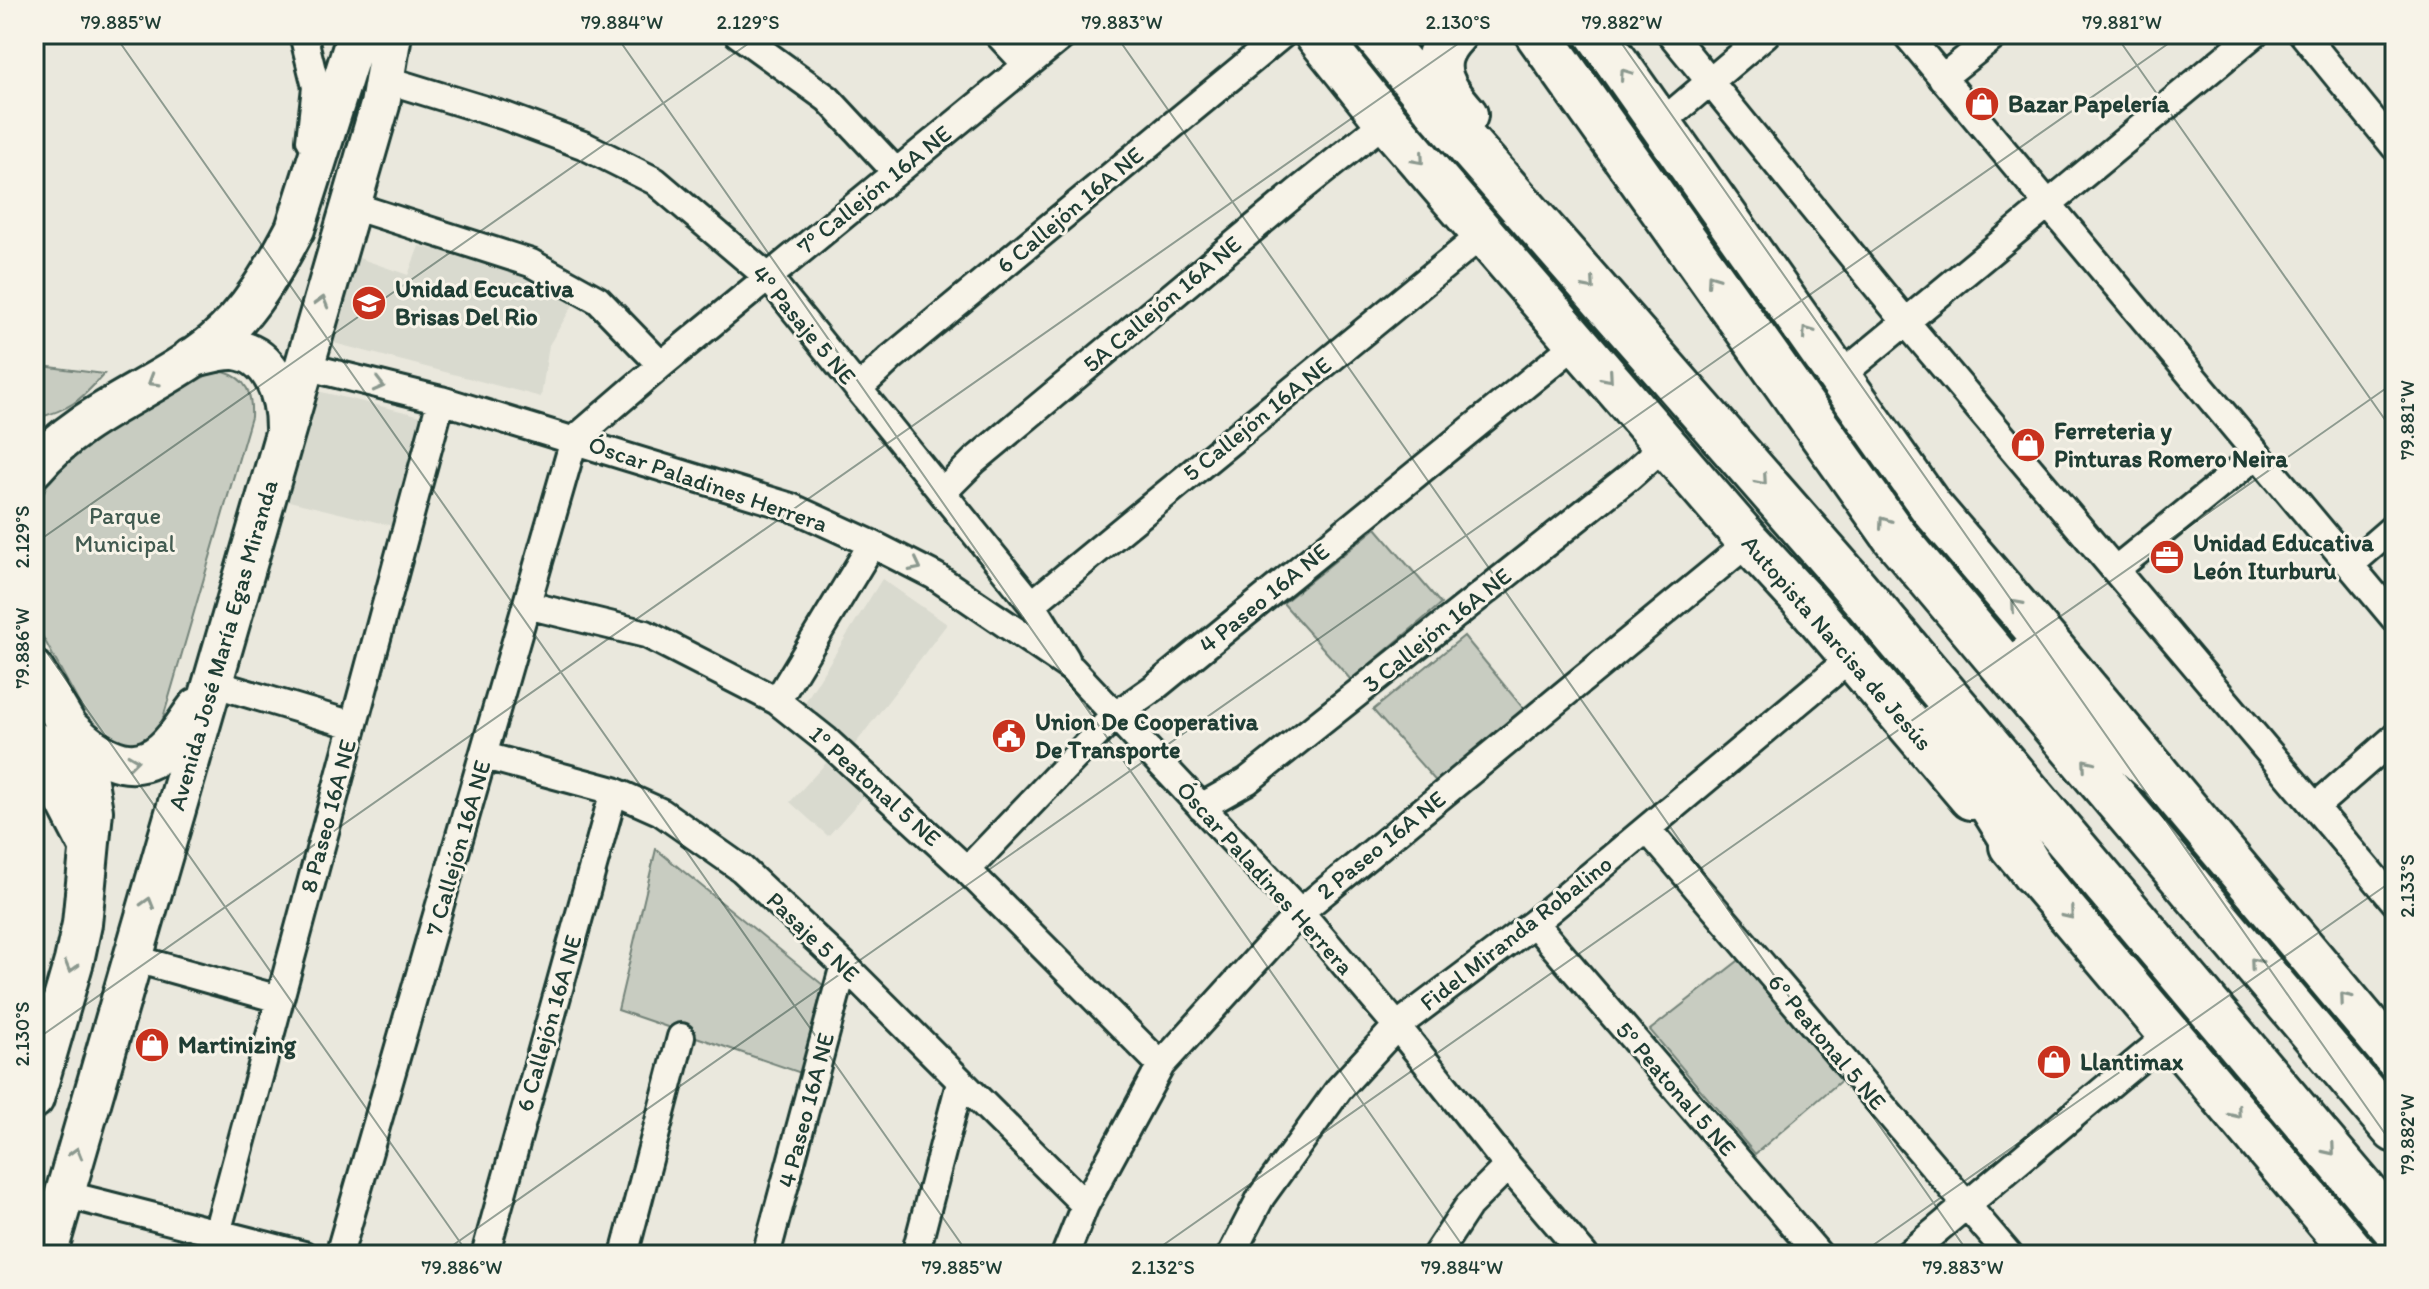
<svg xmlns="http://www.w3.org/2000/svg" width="2429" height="1289" font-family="Itim,sans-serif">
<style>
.built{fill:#d9dacf}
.green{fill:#c8ccc1;stroke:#74847a;stroke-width:2}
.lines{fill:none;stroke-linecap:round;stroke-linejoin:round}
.minor-casing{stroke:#1f3d34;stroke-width:32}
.secondary-casing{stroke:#1f3d34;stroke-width:44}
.primary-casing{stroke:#1f3d34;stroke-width:48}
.trunk-casing{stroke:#1f3d34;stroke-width:50}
.minor{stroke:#f7f3e8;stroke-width:26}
.secondary{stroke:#f7f3e8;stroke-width:38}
.primary{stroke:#f7f3e8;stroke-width:42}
.trunk{stroke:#f7f3e8;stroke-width:44}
.oneway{stroke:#8b988e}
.ticks{fill:none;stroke:#1f3d34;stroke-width:2;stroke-opacity:0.45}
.labels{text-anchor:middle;stroke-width:6;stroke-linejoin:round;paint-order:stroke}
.poi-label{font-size:24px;font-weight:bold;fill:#1f3d34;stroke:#f7f3e8;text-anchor:start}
.street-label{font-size:24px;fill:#1f3d34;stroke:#f7f3e8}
.park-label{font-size:24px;fill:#415a50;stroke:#f7f3e8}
.neatline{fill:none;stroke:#1f3d34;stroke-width:3}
.ticks-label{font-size:20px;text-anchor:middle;fill:#1f3d34}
</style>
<rect width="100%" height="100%" fill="#eae8dd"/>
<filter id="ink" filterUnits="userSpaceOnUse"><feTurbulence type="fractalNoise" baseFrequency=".0125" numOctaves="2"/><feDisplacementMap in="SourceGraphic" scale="16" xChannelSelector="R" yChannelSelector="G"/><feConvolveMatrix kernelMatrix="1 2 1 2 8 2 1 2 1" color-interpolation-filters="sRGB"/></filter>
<g filter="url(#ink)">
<path class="built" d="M419 246 511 268 573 305 549 345 541 397 326 341 356 257 408 275Z
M313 390 422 416 393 526 281 499Z
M882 579 947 624 853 747 810 712 805 702Z
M826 763 864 796 828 836 790 802Z"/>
<path class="green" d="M34 365 104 374C79 402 71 409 34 419Z
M224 372C248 379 252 394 251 417L161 725 149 740 134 747 116 746 90 723 34 621V523L45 489 54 472 77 450 209 374Z
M1376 528 1441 604 1351 680 1283 603Z
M1464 636 1528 714 1441 787 1373 710Z
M656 849 823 985 801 1073 618 1010Z
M1742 958 1844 1078 1755 1154 1650 1030Z"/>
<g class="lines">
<g class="minor-casing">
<path id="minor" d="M303 34 316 87 310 140
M738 34 828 99 896 172
M998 34 1027 65
M1671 34 1905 321 2395 902
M1906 34 2395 619
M2303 34 2395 147
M1942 78 1997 34
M397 83 505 116 583 145 655 181 768 277 1032 604 1066 659
M1660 124 1766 34
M350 205 531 263 598 300 661 365
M304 366 441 400 791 507 872 544 935 576 1072 669 1300 912 1397 1026 1508 1166 1584 1255
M1839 377 2254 34
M858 389 891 358 1283 34
M943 492 974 461 1297 192 1386 121
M2350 565 2395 526
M2115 570 2257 455
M1032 604 1483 234
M527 605 646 634 777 701 826 740 967 870 1161 1065
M212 683 353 725
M777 701 872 544
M485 756 614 791 661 812 742 869 844 965 1085 1205
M1201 807 1247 781 1629 477 1666 444
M2315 807 2395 737
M1647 829 2009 1255
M967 870 1114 716 1155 687 1578 342
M1534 923 1819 1255
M132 958 279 999
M64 1194 304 1255
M217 1233 441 400
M339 1255 574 440 661 365 1065 34
M485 1255 614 791
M624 1255 681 1037
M766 1255 844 965
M915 1255 960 1083
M1065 1255 1085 1205 1161 1065 1300 912 1749 542
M1231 1255 1261 1197 1339 1089 1397 1026 1534 923 1852 657
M1436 1255 1469 1205 1508 1166
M1907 1255 2170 1034"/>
</g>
<g class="secondary-casing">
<path id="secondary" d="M191 358C205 355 220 349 235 350 272 354 285 396 285 428
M34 468C82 411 157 389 213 343 250 312 273 271 295 229L357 34
M34 670 68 727 88 781 93 811 82 924 74 961 34 1099
M70 729C102 760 140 783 175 738 183 729 189 718 197 708
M34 741 88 845
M47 1255 380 105 392 34"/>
</g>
<g class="primary-casing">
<path id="primary" d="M1316 34 1386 121 1749 542 1810 608 1971 798
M1597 34 1931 507 2053 649 2395 1057
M2011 846 2356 1255"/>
</g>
<g class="trunk-casing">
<path id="trunk" d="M1376 34 1442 115 1847 578 2395 1228
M1454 34C1425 64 1442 89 1465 115
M1538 34 1895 537 2395 1130
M2027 659 2154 771
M1941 723 2033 872"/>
</g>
<use href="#minor" class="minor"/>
<use href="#secondary" class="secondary"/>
<use href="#primary" class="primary"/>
<use href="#trunk" class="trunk"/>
</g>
<defs><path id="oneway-chevron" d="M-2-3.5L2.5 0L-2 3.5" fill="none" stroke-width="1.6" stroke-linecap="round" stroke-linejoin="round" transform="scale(2)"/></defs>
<g class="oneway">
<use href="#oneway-chevron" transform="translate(1625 74) rotate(-125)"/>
<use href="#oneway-chevron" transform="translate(1419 159) rotate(49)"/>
<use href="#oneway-chevron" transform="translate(1712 279) rotate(-125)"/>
<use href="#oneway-chevron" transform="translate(1590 285) rotate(49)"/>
<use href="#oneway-chevron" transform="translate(322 302) rotate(-74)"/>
<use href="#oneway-chevron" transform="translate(1807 332) rotate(-125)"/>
<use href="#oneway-chevron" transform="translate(1608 377) rotate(49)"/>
<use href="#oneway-chevron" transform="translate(153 381) rotate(148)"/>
<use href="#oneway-chevron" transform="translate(379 385) rotate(14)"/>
<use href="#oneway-chevron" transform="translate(1762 480) rotate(49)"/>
<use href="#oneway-chevron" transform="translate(1884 522) rotate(-125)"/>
<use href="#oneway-chevron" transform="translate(916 566) rotate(27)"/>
<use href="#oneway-chevron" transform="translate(2016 605) rotate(-131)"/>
<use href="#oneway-chevron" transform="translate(133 761) rotate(-7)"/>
<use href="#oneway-chevron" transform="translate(2087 764) rotate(-130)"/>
<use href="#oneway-chevron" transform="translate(148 903) rotate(-74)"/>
<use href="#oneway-chevron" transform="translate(2069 914) rotate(50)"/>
<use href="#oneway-chevron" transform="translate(2255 963) rotate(-130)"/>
<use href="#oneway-chevron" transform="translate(71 967) rotate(106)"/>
<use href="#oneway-chevron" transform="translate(2345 998) rotate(-130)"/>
<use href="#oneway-chevron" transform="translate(2236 1113) rotate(50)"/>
<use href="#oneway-chevron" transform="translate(2330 1150) rotate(50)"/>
<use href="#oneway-chevron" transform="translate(76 1153) rotate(-74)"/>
</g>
</g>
<path class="ticks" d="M114 34 969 1255M615 34 1469 1255M1115 34 1970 1255M1615 34 2395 1148M2115 34 2395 434M34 47 52 34M34 544 762 34M34 634 469 1255M34 1041 1472 34M439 1255 2182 34M1149 1255 2395 382M1859 1255 2395 879"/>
<defs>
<g id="shop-disc" transform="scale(1.8)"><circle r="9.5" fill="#c8321e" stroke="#f7f3e8"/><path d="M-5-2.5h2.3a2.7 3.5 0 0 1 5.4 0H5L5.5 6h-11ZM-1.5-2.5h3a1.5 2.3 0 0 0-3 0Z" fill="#fff"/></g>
<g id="school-disc" transform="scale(1.8)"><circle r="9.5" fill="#c8321e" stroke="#f7f3e8"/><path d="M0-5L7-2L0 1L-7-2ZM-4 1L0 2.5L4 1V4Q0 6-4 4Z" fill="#fff"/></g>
<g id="office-disc" transform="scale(1.8)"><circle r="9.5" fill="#c8321e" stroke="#f7f3e8"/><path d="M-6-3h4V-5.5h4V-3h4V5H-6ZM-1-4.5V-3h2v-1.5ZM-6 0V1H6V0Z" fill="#fff"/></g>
<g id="civic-disc" transform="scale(1.8)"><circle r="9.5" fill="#c8321e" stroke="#f7f3e8"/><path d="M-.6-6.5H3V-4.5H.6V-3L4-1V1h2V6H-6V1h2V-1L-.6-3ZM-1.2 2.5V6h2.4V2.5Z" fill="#fff"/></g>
</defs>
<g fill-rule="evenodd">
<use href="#shop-disc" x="1982" y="104"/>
<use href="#school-disc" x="369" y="303"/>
<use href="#shop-disc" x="2028" y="445"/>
<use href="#office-disc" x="2167" y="557"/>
<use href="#civic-disc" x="1009" y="736"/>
<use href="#shop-disc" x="152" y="1045"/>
<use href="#shop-disc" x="2054" y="1062"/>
</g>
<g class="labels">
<g class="poi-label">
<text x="2008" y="112">Bazar Papelería</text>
<text x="395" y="297">Unidad Ecucativa<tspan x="395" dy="28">Brisas Del Rio</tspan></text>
<text x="2054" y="439">Ferreteria y<tspan x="2054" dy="28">Pinturas Romero Neira</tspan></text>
<text x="2193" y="551">Unidad Educativa<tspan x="2193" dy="28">León Iturburu</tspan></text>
<text x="1035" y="730">Union De Cooperativa<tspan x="1035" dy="28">De Transporte</tspan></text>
<text x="178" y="1053">Martinizing</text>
<text x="2080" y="1070">Llantimax</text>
</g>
<g class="street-label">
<text transform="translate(874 190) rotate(-39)" y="8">7º Callejón 16A NE</text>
<text transform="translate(1070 210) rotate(-40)" y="8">6 Callejón 16A NE</text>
<text transform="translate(1162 304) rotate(-40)" y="8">5A Callejón 16A NE</text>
<text transform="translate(804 325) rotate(50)" y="8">4º Pasaje 5 NE</text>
<text transform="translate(1257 419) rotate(-39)" y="8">5 Callejón 16A NE</text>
<text transform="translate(708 484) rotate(19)" y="8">Óscar Paladines Herrera</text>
<text transform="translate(1264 598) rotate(-39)" y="8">4 Paseo 16A NE</text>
<text transform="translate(1437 630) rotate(-39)" y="8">3 Callejón 16A NE</text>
<text transform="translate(1837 643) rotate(49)" y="8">Autopista Narcisa de Jesús</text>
<text transform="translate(223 645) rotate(-74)" y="8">Avenida José María Egas Miranda</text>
<text transform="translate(875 786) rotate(42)" y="8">1º Peatonal 5 NE</text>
<text transform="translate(328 816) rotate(-75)" y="8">8 Paseo 16A NE</text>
<text transform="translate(1381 845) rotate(-39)" y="8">2 Paseo 16A NE</text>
<text transform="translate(458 848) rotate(-74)" y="8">7 Callejón 16A NE</text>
<text transform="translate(1265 878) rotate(48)" y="8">Óscar Paladines Herrera</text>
<text transform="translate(1516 933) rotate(-38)" y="8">Fidel Miranda Robalino</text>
<text transform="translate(813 937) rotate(44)" y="8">Pasaje 5 NE</text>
<text transform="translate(549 1023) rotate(-74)" y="8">6 Callejón 16A NE</text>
<text transform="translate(1827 1042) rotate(50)" y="8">6º Peatonal 5 NE</text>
<text transform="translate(1676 1089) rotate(49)" y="8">5º Peatonal 5 NE</text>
<text transform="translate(806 1110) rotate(-75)" y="8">4 Paseo 16A NE</text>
</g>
<g class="park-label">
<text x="125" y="524">Parque<tspan x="125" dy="28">Municipal</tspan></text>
</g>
</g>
<rect width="2429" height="1289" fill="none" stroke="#f7f3e8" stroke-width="88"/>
<rect x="44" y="44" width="2341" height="1201" class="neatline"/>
<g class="ticks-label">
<text x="121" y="29">79.885°W</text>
<text x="622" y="29">79.884°W</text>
<text x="748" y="29">2.129°S</text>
<text x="1122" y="29">79.883°W</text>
<text x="1458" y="29">2.130°S</text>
<text x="1622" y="29">79.882°W</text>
<text x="2122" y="29">79.881°W</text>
<text transform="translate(2407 420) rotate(-90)" y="7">79.881°W</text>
<text transform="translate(22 537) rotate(-90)" y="7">2.129°S</text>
<text transform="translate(22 648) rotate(-90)" y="7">79.886°W</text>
<text transform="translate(2407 886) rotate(-90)" y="7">2.133°S</text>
<text transform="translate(22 1034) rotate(-90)" y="7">2.130°S</text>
<text transform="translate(2407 1134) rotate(-90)" y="7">79.882°W</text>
<text x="462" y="1274">79.886°W</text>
<text x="962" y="1274">79.885°W</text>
<text x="1163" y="1274">2.132°S</text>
<text x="1462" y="1274">79.884°W</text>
<text x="1963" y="1274">79.883°W</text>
</g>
</svg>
